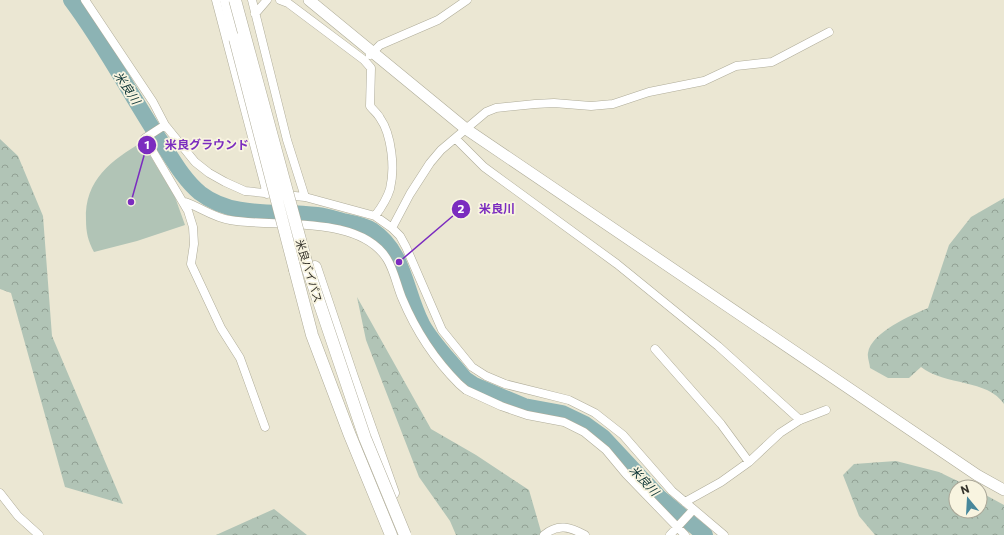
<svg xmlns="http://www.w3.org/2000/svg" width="1004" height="535" font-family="Commissioner,'Noto Sans JP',sans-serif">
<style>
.forest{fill:url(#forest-crowns)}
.pitch{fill:#b1c4b6}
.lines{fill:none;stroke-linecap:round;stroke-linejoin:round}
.river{stroke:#8cb3b4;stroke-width:16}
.street-casing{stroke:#afac99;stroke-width:9}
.secondary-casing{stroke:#afac99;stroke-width:12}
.primary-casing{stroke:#afac99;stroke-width:13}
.street{stroke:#fff;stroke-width:8}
.secondary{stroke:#fff;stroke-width:11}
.primary{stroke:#fff;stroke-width:12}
.primary-bridge-casing{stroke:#afac99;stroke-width:13;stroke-linecap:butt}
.primary-bridge{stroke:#fff;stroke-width:12}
.labels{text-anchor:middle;stroke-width:3.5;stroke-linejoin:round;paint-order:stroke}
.street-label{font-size:11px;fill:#33312a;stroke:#f8f4e0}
.water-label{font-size:12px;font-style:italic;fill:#0c3435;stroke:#f8f4e0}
.leader{fill:none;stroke:#7b2cbf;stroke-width:1.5}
.callout-dot{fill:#7b2cbf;stroke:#f8f4e0;stroke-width:1.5}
.mark-label{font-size:12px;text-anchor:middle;font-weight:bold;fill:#fff}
.callout-label{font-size:12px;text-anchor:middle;font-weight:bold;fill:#7b2cbf;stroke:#f8f4e0;stroke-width:3.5;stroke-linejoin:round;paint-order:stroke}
</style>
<defs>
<pattern id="forest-crowns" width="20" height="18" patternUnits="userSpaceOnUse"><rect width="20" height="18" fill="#b1c4b6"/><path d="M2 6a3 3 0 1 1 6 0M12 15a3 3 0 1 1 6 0" fill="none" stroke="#91a094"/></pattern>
</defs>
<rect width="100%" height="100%" fill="#ebe7d3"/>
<path class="forest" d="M0 139 18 156 43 216 52 336 123 504 65 487 11 293 0 289Z
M1004 198V404C988 379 945 386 921 367L909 378H888L870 368C870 364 867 357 868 353 871 332 912 315 928 308L949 245 971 217Z
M357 297 431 429 476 455 529 490 542 535H456L450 521 419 477 366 340Z
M896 461 939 472 970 487H956V511H980V492L1004 505V535H875L859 516 843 475 854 464Z
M274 509 307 535H216Z"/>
<path class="pitch" d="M142 142 175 197 185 225 137 241 94 252C88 241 86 232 86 220 84 180 112 160 142 142Z"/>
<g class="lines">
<path class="river" d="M71 0C105 45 131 96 162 143 173 160 184 180 200 193 234 219 277 210 317 215 326 216 335 219 343 221 353 223 364 225 372 230 405 252 405 291 422 324 433 344 451 361 465 379L474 385 524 406 562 413 585 424 603 437 659 497 705 535"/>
<g class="street-casing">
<path id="street" d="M85 0 153 102 165 125 195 162 209 173 225 182 245 191 305 197 375 216 392 228 400 236 406 247 442 330 472 367 486 376 505 384 569 400 595 413 623 435 672 491 724 535
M216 0 267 194
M252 0 287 140 305 197
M280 0 288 3 364 60 371 68 370 106C373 110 378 114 380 118 392 135 395 169 390 189 387 199 381 208 375 216
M255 14 267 0
M370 55 380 45 438 20 467 0
M165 125 145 138 188 211 193 227 194 244 191 264 221 328 240 358 265 427
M456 139 484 167 617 264 718 346 800 420
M185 202C200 207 214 218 230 220 275 228 359 214 387 259 394 270 397 286 402 298 415 329 435 360 459 384L466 390 501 406 527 415 564 422 584 432 606 450 626 474 685 535
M392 228 410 194 430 163 441 150 486 112 496 108 535 104 554 103 591 106 613 104 649 92 704 81 736 66 772 62 829 32
M655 349 721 424 749 462
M0 493 18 516 39 535
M685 502 721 482 749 462 780 433 800 420 826 410
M544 535C558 523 570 527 585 535
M670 535 693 510"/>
</g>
<g class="secondary-casing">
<path id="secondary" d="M309 0 466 129 977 475 1004 490"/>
</g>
<g class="primary-casing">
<path id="primary" d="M226 0 235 39
M315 267 352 377 393 493
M295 270 312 335 349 433 391 535"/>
</g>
<use href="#street" class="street"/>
<use href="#secondary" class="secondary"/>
<use href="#primary" class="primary"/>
<g class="primary-bridge-casing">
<path id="primary-bridge" d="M235 0 308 269 365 438 405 535
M235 39 295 270"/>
</g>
<use href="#primary-bridge" class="primary-bridge"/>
</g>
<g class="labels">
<g class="street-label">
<text transform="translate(309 271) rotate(73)" y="4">米良バイパス</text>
</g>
<g class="water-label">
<text transform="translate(127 88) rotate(57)" y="4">米良川</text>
<text transform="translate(644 481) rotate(47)" y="4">米良川</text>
</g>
</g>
<path class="leader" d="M131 202L147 145M399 262L461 209"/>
<g class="callout-dot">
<circle cx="131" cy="202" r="4"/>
<circle cx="399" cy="262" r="4"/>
<circle cx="147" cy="145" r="10"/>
<circle cx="461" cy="209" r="10"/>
</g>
<g class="mark-label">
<text x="147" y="149">1</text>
<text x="461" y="213">2</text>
</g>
<g class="callout-label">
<text x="207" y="149">米良グラウンド</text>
<text x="497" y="213">米良川</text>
</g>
<g transform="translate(968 499) rotate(342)"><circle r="19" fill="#f8f4e0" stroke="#a9a697"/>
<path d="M0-3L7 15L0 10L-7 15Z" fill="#47879b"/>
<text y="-6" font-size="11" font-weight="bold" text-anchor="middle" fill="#33312a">N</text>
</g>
</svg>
